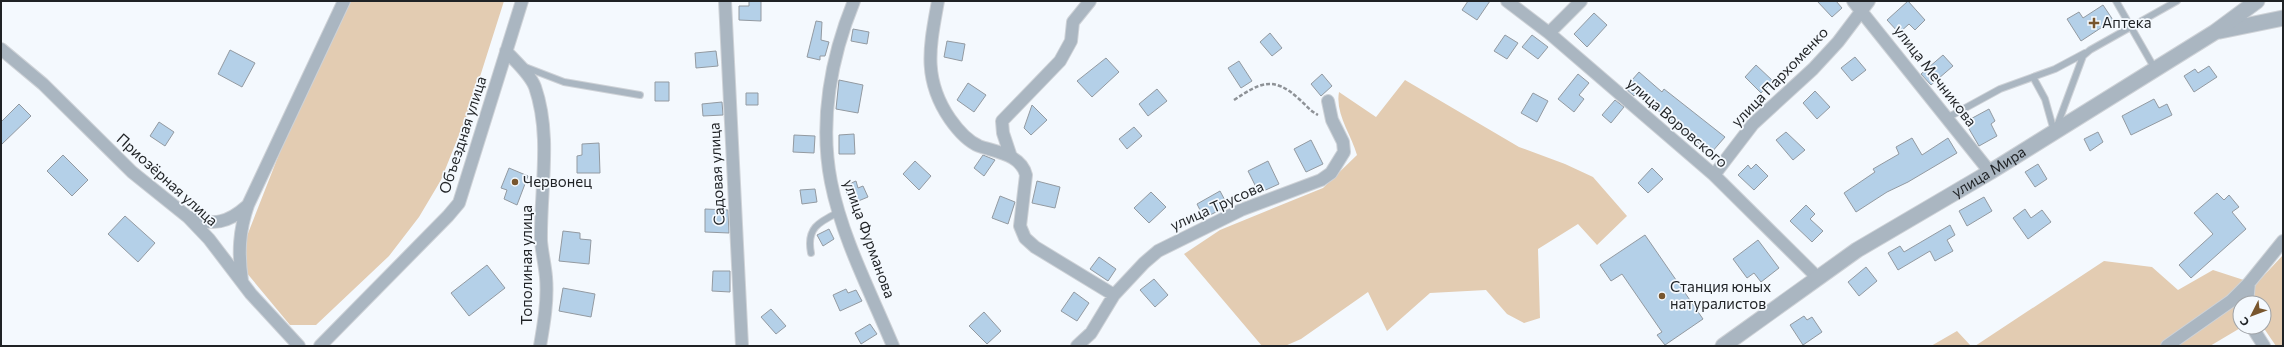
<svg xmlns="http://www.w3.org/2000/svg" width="2284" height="347" font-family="Commissioner,sans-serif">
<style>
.green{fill:#e3ccb2}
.building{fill:#b4d0e8;stroke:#939aa1}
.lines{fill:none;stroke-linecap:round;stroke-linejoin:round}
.service-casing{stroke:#ced2d7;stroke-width:8}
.minor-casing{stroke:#ced2d7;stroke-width:14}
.tertiary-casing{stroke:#ced2d7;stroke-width:17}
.path{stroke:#8e9297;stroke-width:2.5;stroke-dasharray:4 2;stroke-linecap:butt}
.service{stroke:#aab6c1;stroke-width:6}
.minor{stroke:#aab6c1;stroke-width:12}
.tertiary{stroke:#aab6c1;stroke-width:15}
.poi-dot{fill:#78562e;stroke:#f4f9fe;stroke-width:1.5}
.labels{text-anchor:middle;stroke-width:3.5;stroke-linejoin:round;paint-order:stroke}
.poi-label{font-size:15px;fill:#1f2225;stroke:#f4f9fe;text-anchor:start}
.street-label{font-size:15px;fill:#1f2225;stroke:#f4f9fe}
</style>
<rect width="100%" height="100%" fill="#f4f9fe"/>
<path class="green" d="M351 1H504L471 105 441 180 419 217 389 256 316 325H290L246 272 245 241 285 139Z
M1405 80 1519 147 1565 164 1593 177 1627 216 1597 245 1578 224 1538 249 1540 318 1524 323 1507 314 1486 290 1430 293 1387 331 1368 292 1301 339 1285 346H1262L1184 254 1220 230 1323 188 1357 155C1351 134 1335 114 1339 92L1376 117Z
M2283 255V346H2276L2263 327 2264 303H2240V327H2242L2210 346H1975L2104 261 2152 267 2178 290 2213 270 2256 284Z
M1957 331 1971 346H1931Z"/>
<path class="building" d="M749 1H761V21L739 20V6H749Z
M1468 1H1490L1477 20 1462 10Z
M1817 1H1836L1842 8 1832 17Z
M1908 1 1925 20 1915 30 1909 24 1899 33 1887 20Z
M2103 5 2113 20 2081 41 2067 19 2079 12 2083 18Z
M1594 13 1607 25 1587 47 1574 34Z
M816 21 822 22 821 40 829 42 825 56H820V60L807 57Z
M853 29 869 32 867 44 851 41Z
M1270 33 1282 48 1272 56 1260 42Z
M1505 35 1518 43 1507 59 1494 51Z
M1532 35 1548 47 1538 59 1522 47Z
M947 41 965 44 962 61 944 57Z
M230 50 255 63 242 87 218 74Z
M716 51 718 66 696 68 695 53Z
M1943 55 1953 66 1931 85 1921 74Z
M1855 57 1866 70 1852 81 1841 68Z
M1106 58 1119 72 1092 97 1077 81Z
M1239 61 1252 81 1241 88 1228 68Z
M1756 65 1773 81 1761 93 1745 77Z
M2209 66 2217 77 2194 92 2184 76 2195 69 2198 73Z
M1639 72 1662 92 1664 89 1725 137 1711 153 1636 93 1634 96 1625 88Z
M1322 74 1332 86 1321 96 1311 84Z
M1578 74 1589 83 1579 95 1584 99 1574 112 1558 99Z
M839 80 863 85 858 113 836 109Z
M655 82H669V101H655Z
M968 83 986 95 974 112 957 100Z
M1157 89 1167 101 1148 116 1139 104Z
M1815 91 1830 107 1817 119 1803 103Z
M746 93H758V105H746Z
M1533 93 1548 101 1537 122 1521 113Z
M2154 99 2159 108 2167 104 2172 115 2131 135 2122 116Z
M1615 100 1624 107 1611 123 1602 115Z
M722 102 723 115 703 116 702 104Z
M19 104 31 116 1 145V122Z
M1032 105 1047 120 1031 135 1024 128Z
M1989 109 1995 121 1991 124 1997 136 1979 146 1965 122Z
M159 122 174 132 165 146 150 136Z
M1134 127 1142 136 1127 149 1119 139Z
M1786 132 1805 150 1793 160 1776 140Z
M2098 132 2103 142 2090 151 2084 139Z
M854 134 855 154H839V135Z
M794 135 815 136 814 153 793 152Z
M1912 138 1922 155 1948 138 1957 153 1908 182 1887 192 1856 212 1844 193 1875 172 1873 169 1899 154 1896 147Z
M1311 140 1323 164 1306 172 1294 149Z
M599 143 600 173H577V156L582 155V144Z
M63 155 88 180 72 196 47 171Z
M983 155 995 160 984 176 974 168Z
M915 161 931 176 919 190 903 174Z
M1268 161 1279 184 1259 193 1248 171Z
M1756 164 1768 176 1754 190 1738 175 1748 165 1751 169Z
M2038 164 2047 179 2035 187 2025 172Z
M509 168 528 176 517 205 504 199 507 190 501 188Z
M1652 168 1663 179 1648 193 1638 183Z
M856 181 858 188 863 186 868 197 851 204 844 186Z
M1037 181 1060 187 1055 208 1032 203Z
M815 189 817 202 802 204 800 190Z
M1220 191 1228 206 1204 218 1197 204Z
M1151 192 1166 207 1149 223 1134 208Z
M2217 193 2224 200 2229 195 2239 207 2232 212 2246 229 2191 278 2179 265 2213 234 2194 213Z
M1000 196 1015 202 1008 224 992 218Z
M1984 197 1992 211 1967 226 1959 211Z
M1806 205 1815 214 1810 219 1823 231 1812 242 1790 221Z
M705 209 728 210 729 233 705 232Z
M2025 209 2031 218 2042 210 2051 222 2028 239 2013 218Z
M125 216 155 243 138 262 108 234Z
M1950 225 1955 235 1947 240 1953 251 1935 261 1930 251 1898 270 1888 253 1900 246 1904 252Z
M829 229 834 239 823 246 817 235Z
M563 231 580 233V239L591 240 589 264 559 261Z
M1645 235 1703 319 1665 345 1657 335 1662 332 1622 274 1611 281 1600 265Z
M1758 240 1779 268 1761 282 1754 273 1747 278 1733 259Z
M1099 257 1116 269 1108 281 1090 269Z
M487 265 505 288 469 316 451 293Z
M1866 267 1877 281 1859 296 1848 282Z
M713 271H730V292L712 291Z
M1154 279 1168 295 1155 307 1140 290Z
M563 288 595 294 591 317 559 311Z
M846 289 848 293 856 290 862 301 840 311 833 295Z
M1074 292 1089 303 1077 321 1061 311Z
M771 309 786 326 776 334 761 317Z
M984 312 1001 331 987 344 969 326Z
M1804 316 1807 320 1812 317 1822 332 1803 345 1790 325Z
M870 324 877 334 861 344 855 333Z"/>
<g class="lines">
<g class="service-casing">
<path id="service" d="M2116 1 2155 69
M525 67 564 82 640 95
M2033 77 2045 99 2054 131
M1947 118 2000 89 2055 69 2085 53
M2057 126 2083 56 2090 50 2177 1
M811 253C806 228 819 222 839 212"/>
</g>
<g class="minor-casing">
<path id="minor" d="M725 1 742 346
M854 1C831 57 819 121 831 182 842 238 871 293 893 346
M938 1C930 46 922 78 950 119 957 129 967 141 979 146 995 152 1021 154 1026 175L1020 226 1025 238 1035 247 1114 295
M1507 1 1549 33 1714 175 1818 278
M1853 1 1990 172
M1549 33 1581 1
M1 49 43 84 132 172 188 217 209 239 251 294 299 346
M506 51C516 62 530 74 535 87 552 136 540 190 541 241 542 253 545 265 546 277 548 300 544 323 540 346
M1011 157 1003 133 1002 121 1060 61 1071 41 1073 22 1090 1
M1714 175 1753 124 1813 69 1838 42 1869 1
M189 217C214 226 228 223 247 206
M242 281C238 253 239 231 248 205L344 1
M2247 303 2249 283
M2252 327 2264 346
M320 346 448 216 459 203 522 1
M1077 346 1091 333 1114 295 1144 263 1158 251 1241 210 1321 180 1331 173 1344 152 1343 142 1332 120 1328 101
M2167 346 2231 301 2249 283 2283 241"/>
</g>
<g class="tertiary-casing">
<g id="tertiary">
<path d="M2220 31 2283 18"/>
<path id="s1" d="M1723 346 1857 250 1990 172 2215 32 2257 1"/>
</g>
</g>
<path class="path" d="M1234 100C1260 83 1273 75 1299 99 1305 104 1310 111 1318 115"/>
<use href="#service" class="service"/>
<use href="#minor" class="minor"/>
<use href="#tertiary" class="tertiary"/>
</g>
<g class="poi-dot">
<path d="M2092 17h4v4h4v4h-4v4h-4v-4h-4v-4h4z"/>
<circle cx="515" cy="182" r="4"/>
<circle cx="1662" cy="296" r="4"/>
</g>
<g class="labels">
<g class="poi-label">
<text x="2102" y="28">Аптека</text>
<text x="523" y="187">Червонец</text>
<text x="1670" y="292">Станция юных<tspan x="1670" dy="17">натуралистов</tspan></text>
</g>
<g class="street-label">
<text transform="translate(1935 76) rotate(52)" y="5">улица Мечникова</text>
<text transform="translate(1780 77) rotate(-46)" y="5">улица Пархоменко</text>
<text transform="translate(1677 123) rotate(41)" y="5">улица Воровского</text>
<text transform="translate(463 135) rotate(-72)" y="5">Объездная улица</text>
<text dy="5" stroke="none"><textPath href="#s1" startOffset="318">улица Мира</textPath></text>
<text transform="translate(717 174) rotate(-93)" y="5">Садовая улица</text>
<text transform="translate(167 180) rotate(42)" y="5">Приозёрная улица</text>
<text transform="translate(1217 206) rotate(-24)" y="5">улица Трусова</text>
<text transform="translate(869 239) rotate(70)" y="5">улица Фурманова</text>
<text transform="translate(527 265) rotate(-90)" y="5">Тополиная улица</text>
</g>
</g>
<rect width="2284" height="347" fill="none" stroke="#1f2225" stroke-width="4"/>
<g transform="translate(2252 315) rotate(228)"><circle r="19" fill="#f4f9fe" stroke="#9fa3a7"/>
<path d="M0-3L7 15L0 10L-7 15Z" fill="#78562e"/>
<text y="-6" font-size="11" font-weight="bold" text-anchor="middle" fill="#1f2225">С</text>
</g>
</svg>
